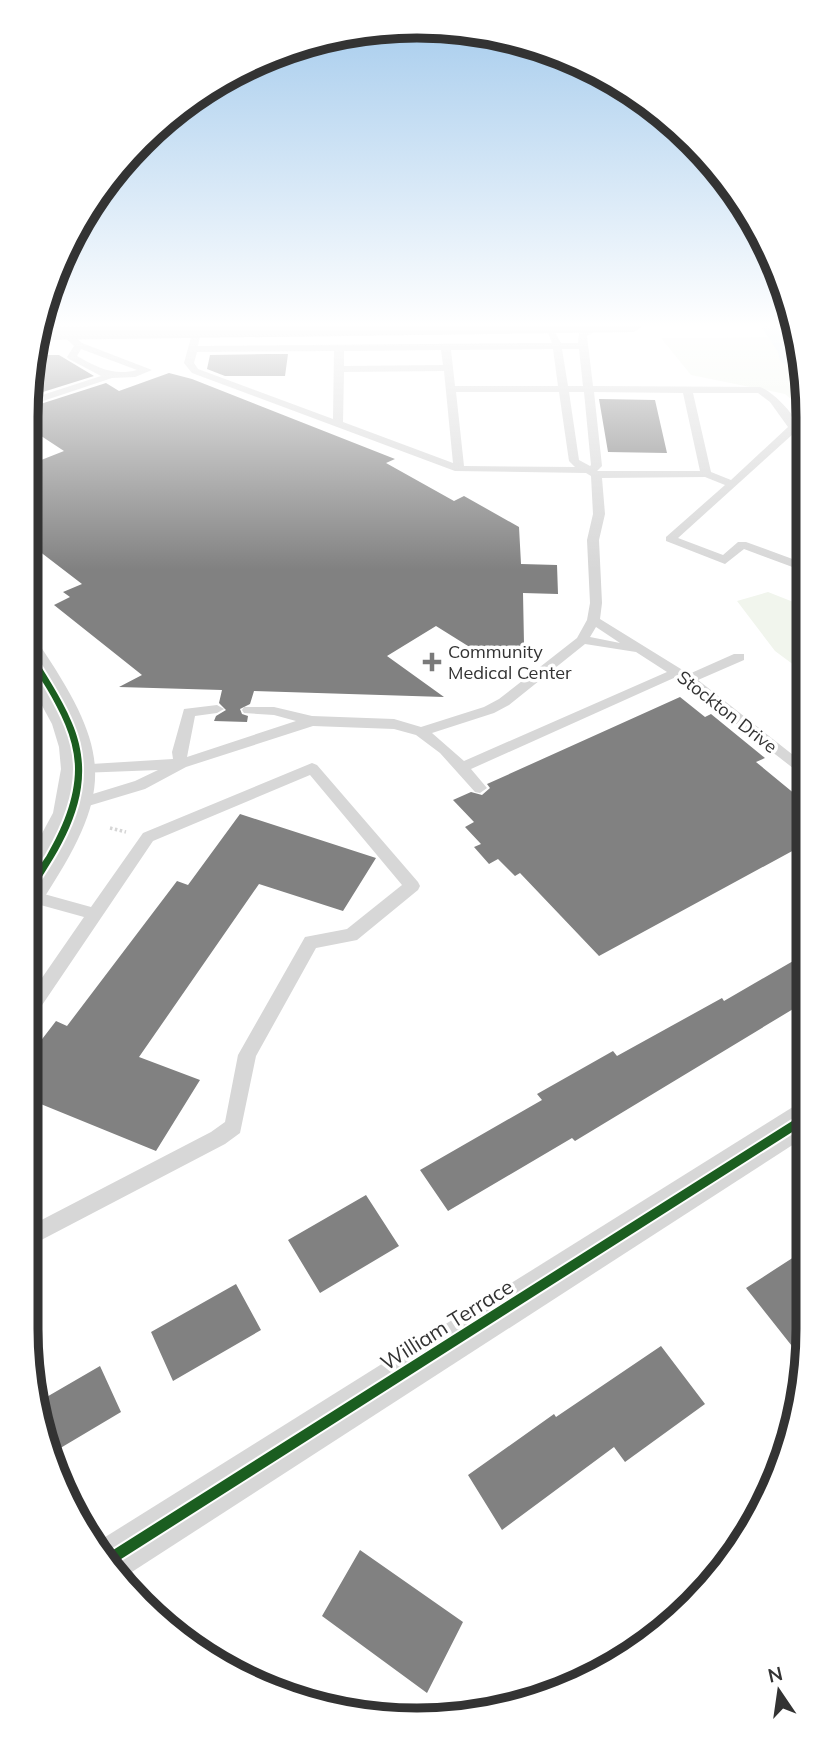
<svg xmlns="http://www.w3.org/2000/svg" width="835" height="1747" font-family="Mulish,sans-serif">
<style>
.green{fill:#f1f5ed}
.water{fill:#ddebf3}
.building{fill:#818181}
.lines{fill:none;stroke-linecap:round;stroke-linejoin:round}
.path{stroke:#d6d6d6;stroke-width:3.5;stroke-dasharray:2.5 2.5;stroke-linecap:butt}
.service{fill:#d7d7d7;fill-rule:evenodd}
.minor{fill:#d7d7d7;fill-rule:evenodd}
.tertiary{fill:#d7d7d7;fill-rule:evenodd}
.trunk{fill:#c7c7c7;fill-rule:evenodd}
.cycleway-casing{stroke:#fff;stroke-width:4}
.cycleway{fill:#1b5e20;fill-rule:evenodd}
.poi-dot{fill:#7a7a7a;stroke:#fff;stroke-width:2.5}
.labels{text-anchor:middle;stroke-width:7;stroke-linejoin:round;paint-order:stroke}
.poi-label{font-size:18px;fill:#333;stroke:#fff;text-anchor:start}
.street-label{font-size:18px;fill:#333;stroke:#fff}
.near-street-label{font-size:21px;fill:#333;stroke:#fff}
.rim{fill:none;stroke:#333;stroke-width:9}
</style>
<rect width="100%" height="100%" fill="#fff"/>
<path class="green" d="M797 337 805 366 806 412 785 394 691 375 661 338Z
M768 592 806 607V674L775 651 737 601Z"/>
<path class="water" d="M760 325H794L805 375 780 361 778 352Z"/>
<path class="building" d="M267 354H288L285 376H225L207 369 210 355Z
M39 355H59L94 376 30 396Z
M169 373 192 379 395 459 386 463 454 501 464 496 519 527 521 564 557 565 558 594 523 593 524 644 492 661 436 626 387 656 444 697 254 691 250 704 240 709 242 714 248 716 247 722 214 721 216 716 226 710 219 703 222 690 119 687 142 675 54 605 70 597 63 592 82 584 26 541V466L64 451 26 426V417L28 408 106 383 119 391Z
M599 399 655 400 667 453 608 452Z
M680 697 705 717 711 714 765 758 756 762 807 804V843L599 956 520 873 515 876 498 859 489 864 474 847 481 844 465 827 474 822 453 800 471 792 482 795 490 788 487 784Z
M240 814 376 858 343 911 259 884 139 1057 200 1080 156 1151 26 1098V1060L56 1021 67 1026 177 881 188 885Z
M807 953 808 1000 575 1141 572 1138 448 1211 420 1170 542 1100 537 1094 613 1051 617 1056 722 998 724 1001Z
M366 1195 399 1246 320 1293 288 1240Z
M794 1257 809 1274V1330L803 1360 746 1288Z
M236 1284 261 1330 173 1381 151 1332Z
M661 1346 705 1404 625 1462 614 1447 502 1530 468 1475 554 1414 556 1417Z
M100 1366 121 1412 47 1456 38 1402Z
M360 1550 463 1622 427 1693 322 1616Z"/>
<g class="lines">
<path class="path" d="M110 828 126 832"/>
<path class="service" d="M545 325H551L561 343H578L579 333 594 325H603L602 328 587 336 593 386 760 387C777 393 806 427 806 444L793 434 678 538 723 555 738 542H746L806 564V572L744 549 725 564 666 541V537L725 485 705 477 602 478 605 514 599 540 602 603 600 619 689 674 734 654H744V660L698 680 807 766V779L676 677 471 769 487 788 480 793 475 792 440 753 416 735 394 729 313 726 186 767 145 789 75 810 70 809 68 805 70 801 135 781 158 770 80 773 73 768 75 765 173 759 172 752 184 709 217 705 224 709 217 713 195 716 187 757 296 721 274 715 244 713 242 710 244 707H274L312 716 394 719 421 727 484 707 499 699 577 638 587 620 590 603 587 540 593 514 591 476 586 473 455 471 192 373 184 363 193 330 201 332 198 346 552 343ZM553 349 558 386H455L451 350ZM562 349H579L583 386H568ZM441 350 443 365 344 366V351ZM334 351 333 419 198 369 194 363 197 352ZM444 371 453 463 343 422 344 372ZM456 392H559L569 461 575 467 464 466ZM569 392H584L591 465 590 466 579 460ZM594 392 683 393 700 471H597L602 466ZM693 393H758L770 402 788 427 731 480 711 472ZM596 627 620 643 590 637ZM585 644 636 652 667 672 464 761 432 733 494 713 509 705Z
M62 331H68L82 343 152 370 135 377 112 378 28 406 30 399 101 376 69 359 67 357 74 346 62 335ZM81 349 137 370C114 376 98 368 77 356Z
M312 763 317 765 418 882 420 886 418 890 357 940 316 948 256 1056 240 1133 225 1144 26 1248V1228L211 1132 225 1122 238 1055 305 937 347 929 402 885 310 775 153 841 32 1020 26 1022V1001L84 917 26 901V889L91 907 143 833Z"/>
<path class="minor" d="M808 1100V1135L121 1579 107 1568 94 1544 796 1105Z"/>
<path class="tertiary" d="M26 638 37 641C113 754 115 790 40 904L26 909V863L53 813 61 769 59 747 52 724 26 676Z"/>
<path class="trunk" d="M195 325H645L634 332 42 340 44 327Z"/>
<g class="cycleway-casing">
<path id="cycleway" d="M26 646 30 648C44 673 61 696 72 723 100 788 65 843 29 896L26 897C26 894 25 890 26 887 28 880 43 862 47 855 62 829 75 799 75 769 75 740 61 713 47 689 39 675 26 661 26 646Z
M808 1111V1122L107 1568 102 1557Z"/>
</g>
<use href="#cycleway" class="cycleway"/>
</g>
<linearGradient id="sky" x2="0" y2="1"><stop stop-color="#a3caec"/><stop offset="0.57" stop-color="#fff"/><stop offset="1" stop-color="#fff" stop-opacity="0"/></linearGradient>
<rect width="835" height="570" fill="url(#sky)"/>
<path class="poi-dot" d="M428.5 651.5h7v7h7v7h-7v7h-7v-7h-7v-7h7z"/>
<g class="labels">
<g class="poi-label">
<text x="448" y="658">Community<tspan x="448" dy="21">Medical Center</tspan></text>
</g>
<g class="street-label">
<text transform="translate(727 712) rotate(38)" y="6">Stockton Drive</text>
</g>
<g class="near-street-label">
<text transform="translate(447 1325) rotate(-32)" y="7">William Terrace</text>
</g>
</g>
<path d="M0 0H835V1747H0ZM417 38H417A379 379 0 0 1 796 417V1329A379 379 0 0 1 417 1708H417A379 379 0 0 1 38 1329V417A379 379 0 0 1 417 38Z" fill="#fff" fill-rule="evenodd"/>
<path class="rim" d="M417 38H417A379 379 0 0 1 796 417V1329A379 379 0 0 1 417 1708H417A379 379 0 0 1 38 1329V417A379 379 0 0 1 417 38Z"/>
<g transform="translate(779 1691) rotate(347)" stroke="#ffffff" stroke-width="5" paint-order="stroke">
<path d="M0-5L12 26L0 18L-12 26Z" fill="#333333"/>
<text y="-10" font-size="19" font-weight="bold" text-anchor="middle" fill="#333333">N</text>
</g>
</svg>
